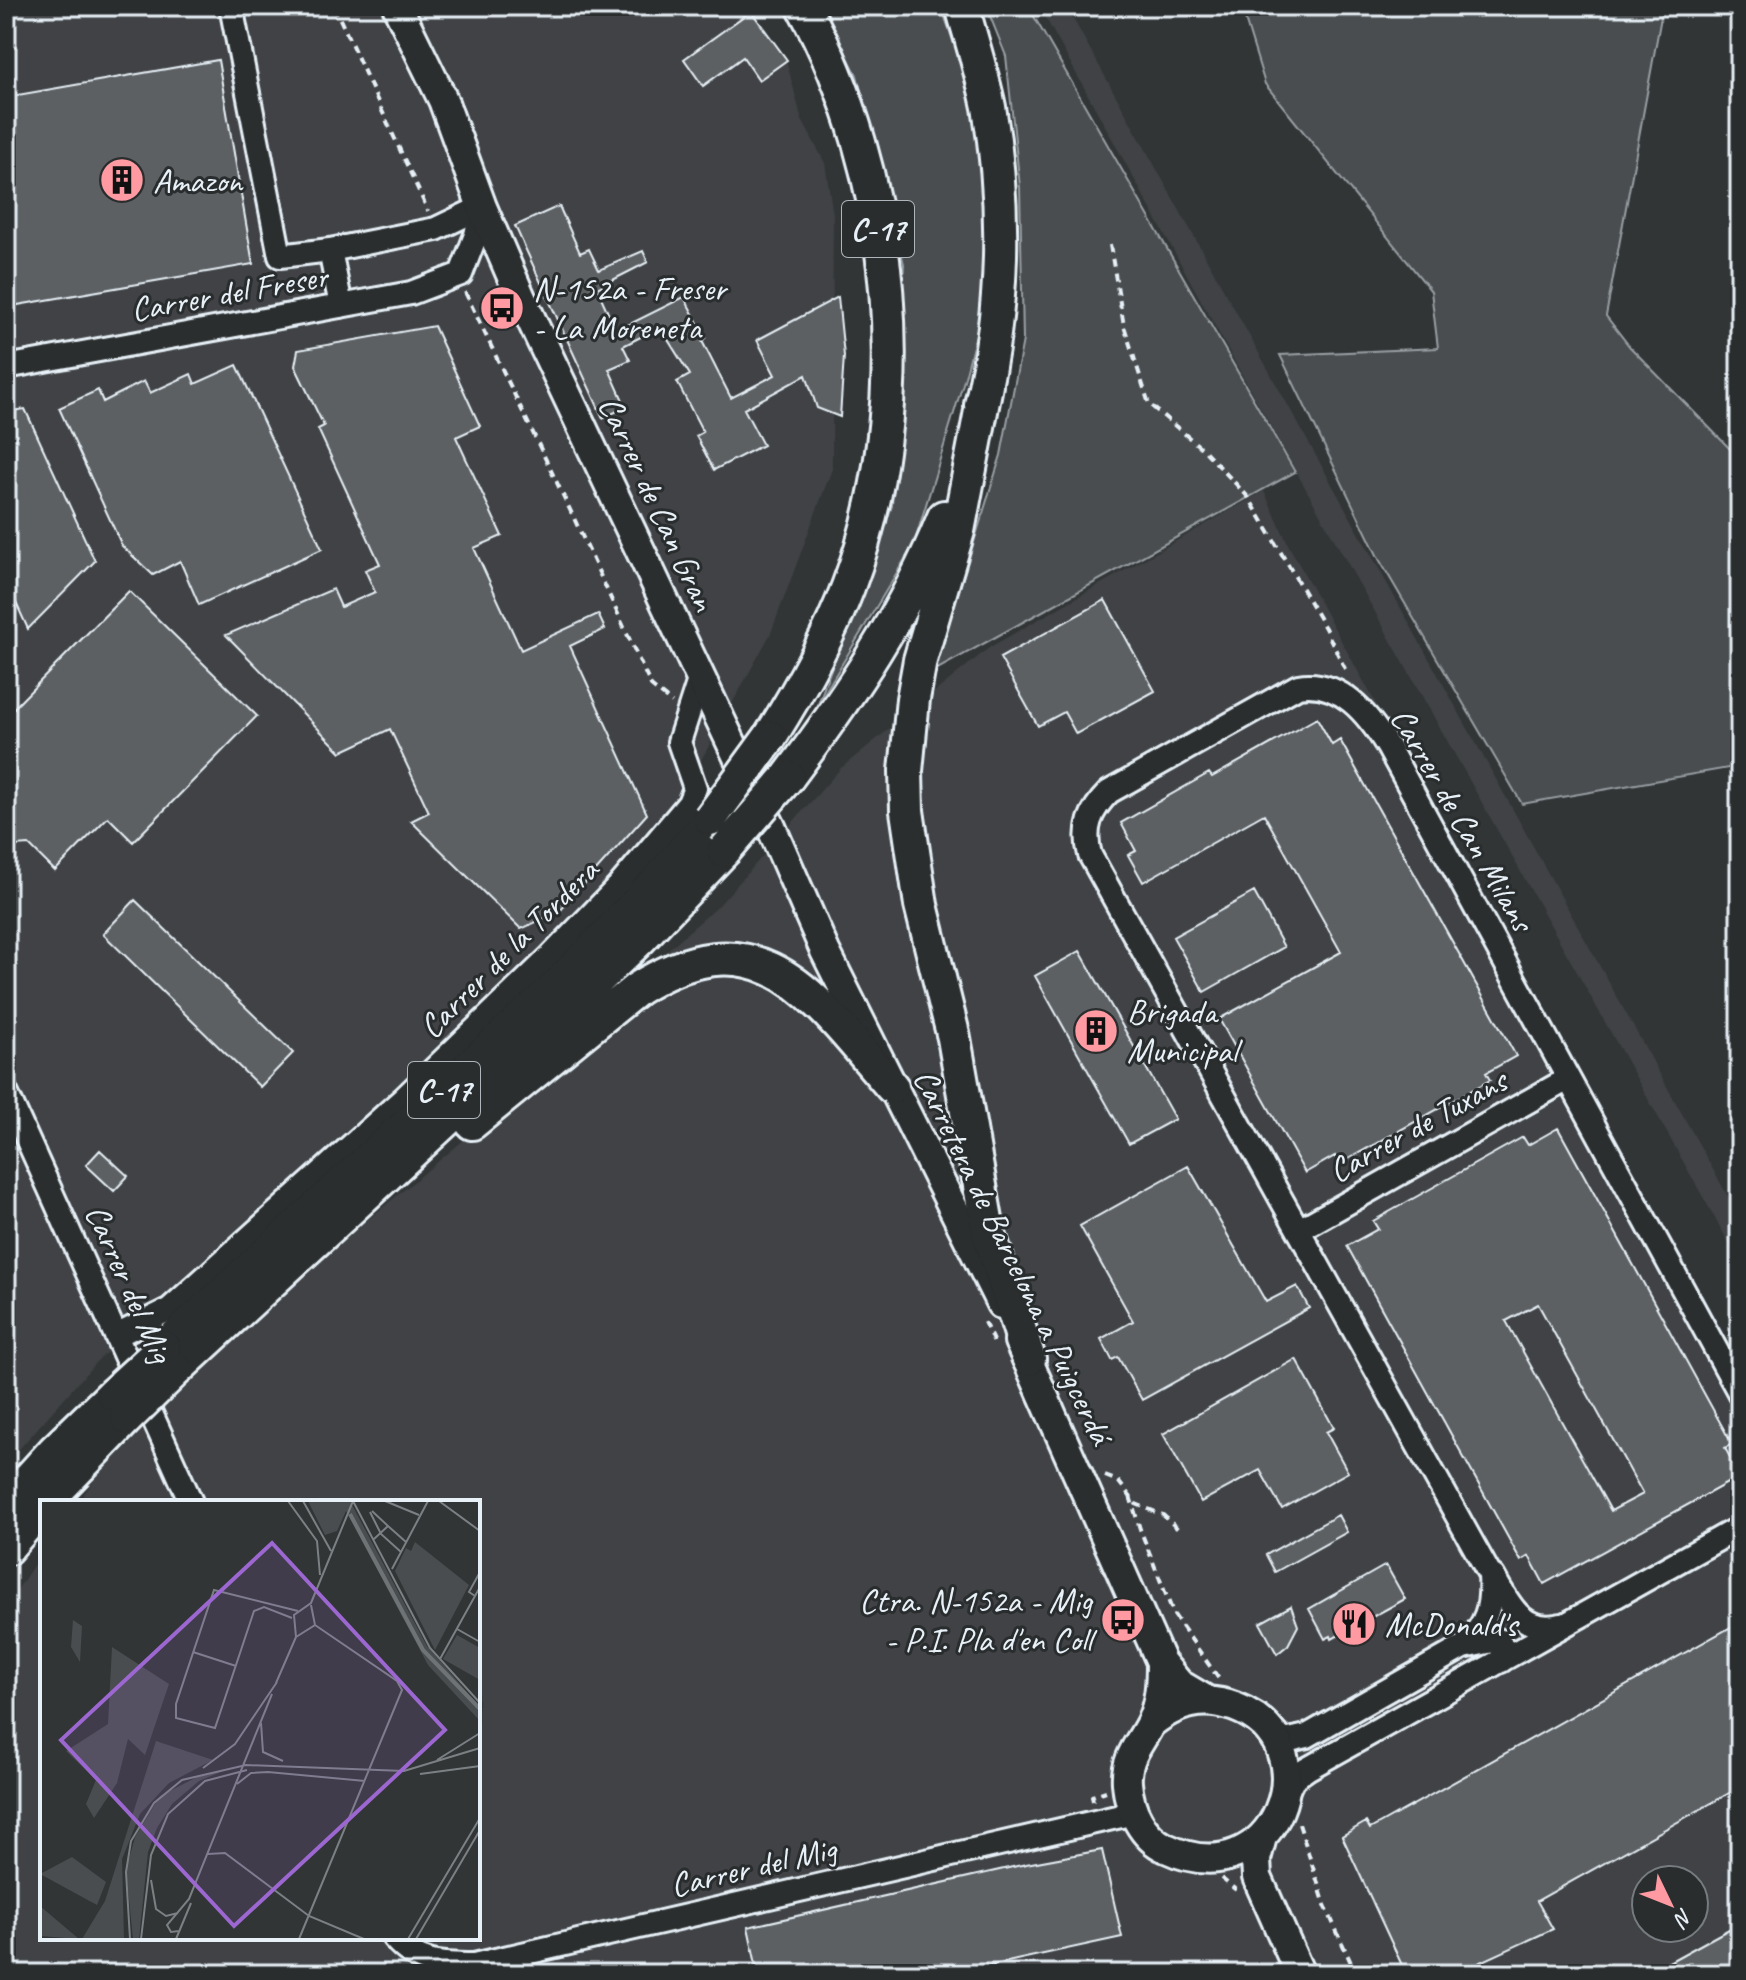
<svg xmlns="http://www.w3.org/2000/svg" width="1746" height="1980" font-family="Caveat,sans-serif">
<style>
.built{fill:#3f4244;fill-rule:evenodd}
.green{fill:#494d4f;stroke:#989fa4;stroke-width:2}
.building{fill:#5c6063;stroke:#e8f1f8;stroke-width:2;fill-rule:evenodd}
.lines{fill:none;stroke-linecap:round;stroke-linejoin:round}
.minor-casing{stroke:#e8f1f8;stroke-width:28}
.major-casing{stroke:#e8f1f8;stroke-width:34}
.highway-casing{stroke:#e8f1f8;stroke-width:38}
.path{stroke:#e8f1f8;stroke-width:4;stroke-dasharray:8 6;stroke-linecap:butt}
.minor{stroke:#2a2d2e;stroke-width:22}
.major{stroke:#2a2d2e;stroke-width:28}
.highway{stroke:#2a2d2e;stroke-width:32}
.highway-bridge-casing{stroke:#e8f1f8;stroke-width:38;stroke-linecap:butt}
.highway-bridge{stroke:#2a2d2e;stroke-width:32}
.labels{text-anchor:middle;stroke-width:6;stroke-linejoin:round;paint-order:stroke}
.shield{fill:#2a2d2e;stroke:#afb6bb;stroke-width:2}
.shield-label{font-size:32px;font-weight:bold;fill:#e8f1f8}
.poi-label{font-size:34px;fill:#e8f1f8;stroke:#2a2d2e;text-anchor:start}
.street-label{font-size:34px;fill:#e8f1f8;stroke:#2a2d2e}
.inset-river{fill:none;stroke:#6e7376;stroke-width:4}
.inset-road{fill:none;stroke:#7b8084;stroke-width:2}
.view{fill:#9c67d0;fill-opacity:0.15;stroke:#9c67d0;stroke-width:4}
.inset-edge{fill:none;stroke:#e8f1f8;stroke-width:4}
</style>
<rect width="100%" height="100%" fill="#323536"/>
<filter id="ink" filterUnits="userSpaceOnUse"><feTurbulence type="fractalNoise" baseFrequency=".0125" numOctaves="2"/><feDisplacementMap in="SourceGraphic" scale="16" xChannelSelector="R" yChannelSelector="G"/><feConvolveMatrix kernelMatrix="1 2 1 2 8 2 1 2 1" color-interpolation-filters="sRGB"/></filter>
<g filter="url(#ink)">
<path class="built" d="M6 6H751L785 56 802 120 825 163 833 214 832 469 771 633 673 811 533 964 349 1141 97 1361 6 1464Z
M1039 6H1066L1740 1218V1263L1242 375Z
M1264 491 1289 546 1740 1363V1974H6V1607L42 1552V1938H478V1502H78L121 1444 229 1335 623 1008 617 994 719 905 841 768 990 647ZM1646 1880H1694V1928H1646Z"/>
<path class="green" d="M822 6H941L964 73 1001 238 965 377 914 544 818 704 892 506 904 264 857 75Z
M986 6H1028L1295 472 934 671 1001 455 1023 340 1020 187 1006 56Z
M1241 6H1663L1606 316 1630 347 1740 459V766L1522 804 1379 559 1280 355 1438 348 1431 291 1265 84Z"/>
<path class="building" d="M751 11 787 60 759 80 743 57 703 86 684 59Z
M218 60 253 264 6 307V97Z
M559 206 580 253 589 249 599 270 643 251 648 262 597 288 616 331 684 297 706 338 702 341 731 398 775 375 757 340 838 297 844 356 840 417 817 408 806 375 744 409 763 445 714 470 696 436 703 432 677 382 690 375 660 327 623 346 630 360 609 369 626 407 603 418 515 226Z
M434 326 480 426 456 437 502 536 474 548 521 650 598 614 605 629 570 646 647 814 560 911 521 929 411 821 429 812 390 729 341 752 226 635 333 589 341 607 375 592 365 570 380 564 318 429 324 426 295 366 298 350Z
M237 365 322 549 199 605 180 561 153 575 122 546 59 408 98 390 103 402 144 381 150 393 191 374 195 384Z
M25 409 95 561 28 629 6 581V412Z
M129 591 257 716 133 842 108 817 55 871 29 845 15 846 16 832 6 833V716Z
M1105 600 1155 691 1076 734 1064 712 1038 726 1000 658Z
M1317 718 1332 745 1340 740 1516 1056 1486 1073 1490 1080 1339 1164 1335 1156 1305 1173 1219 1019 1341 952 1264 814 1143 882 1128 855 1136 851 1121 823 1209 773 1212 777Z
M1254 892 1284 947 1204 992 1173 937Z
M135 900 293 1053 260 1087 103 934Z
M1080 951 1175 1119 1129 1144 1035 976Z
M1558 1128 1732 1444 1725 1448 1740 1476 1544 1584 1529 1556 1521 1561 1347 1246 1378 1229 1373 1221 1523 1137 1528 1145ZM1538 1304 1643 1494 1611 1511 1506 1321Z
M100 1150 128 1176 114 1191 86 1165Z
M1188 1166 1266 1302 1297 1286 1309 1308 1142 1400 1118 1357 1112 1360 1101 1339 1133 1321 1080 1226Z
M1296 1359 1334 1428 1326 1432 1348 1472 1282 1509 1260 1470 1201 1502 1163 1434Z
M1338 1515 1347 1532 1275 1572 1266 1555Z
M1386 1565 1405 1599 1332 1639 1331 1636 1325 1639 1309 1609Z
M1291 1606 1298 1626 1288 1645 1277 1654 1260 1623Z
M1740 1622V1787L1537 1901 1553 1929 1455 1974H1406L1342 1836 1366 1822 1370 1829Z
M1102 1850 1122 1937 952 1974H758L748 1927 1026 1864Z
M1740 1923V1974H1647Z"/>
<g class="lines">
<g class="minor-casing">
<path id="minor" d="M231 6 280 256 330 250 436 229 482 207
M330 250 341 306
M6 367 411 293 461 274 476 235 482 207
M6 1092 191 1502
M1299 1230 1568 1079
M116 1336 170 1309 403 1099 551 956 617 888 689 803 695 788 679 742 700 677
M1493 1576C1509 1604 1523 1635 1561 1625
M1463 1647 1498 1640 1504 1649 1501 1661
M1269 1728 1285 1741 1307 1736 1463 1647C1487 1625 1492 1606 1490 1575L1090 855C1083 828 1090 811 1109 792L1298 686C1340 679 1368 714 1388 747L1740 1394
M1284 1798 1293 1779 1307 1769 1740 1527
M394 1938C417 1965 441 1965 474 1965L1134 1813"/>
</g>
<g class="major-casing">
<path id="major" d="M397 6 443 100 482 207 521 298 772 829 825 951 1001 1304
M1019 1341 1161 1662 1179 1684 1206 1700
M1150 1724C1175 1703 1204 1695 1235 1707 1334 1744 1276 1900 1166 1848 1142 1837 1129 1809 1127 1783 1125 1757 1141 1743 1151 1722 1160 1703 1161 1683 1161 1662
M1262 1837 1256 1859 1257 1877 1300 1974"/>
</g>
<g class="highway-casing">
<path id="highway" d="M962 6C971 39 982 73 989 107 1006 205 1004 308 981 405
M986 385 958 531 920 660 913 699 906 771 907 811 921 905 954 1038 988 1231 1029 1359
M770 737C800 689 828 640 848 587 917 406 896 174 803 6
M788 777C849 696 906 612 944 517
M472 1123 637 989C763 910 816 1000 892 1087
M164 1347 553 989 653 885 710 819
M176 1370 587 990 641 938 724 851
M46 1502 127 1418
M6 1504 54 1451 113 1394
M6 1549 42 1507"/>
</g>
<path class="path" d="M334 6 428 211
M1110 245 1124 326 1149 404 1205 451 1249 498 1325 628 1347 673
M465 292 573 516 651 686 672 703
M984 1322 996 1347
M1105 1476 1118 1481 1136 1504 1163 1515 1181 1532
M1130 1496 1140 1529 1174 1615 1219 1679
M1093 1801 1092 1796 1106 1791
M1299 1824 1325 1905 1356 1974
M1221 1878 1236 1890"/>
<use href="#minor" class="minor"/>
<use href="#major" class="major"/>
<use href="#highway" class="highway"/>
<g class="highway-bridge-casing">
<path id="highway-bridge" d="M710 819 770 737
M724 851 788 777
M113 1394 164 1347
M127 1418 176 1370"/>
</g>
<use href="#highway-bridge" class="highway-bridge"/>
</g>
</g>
<defs>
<g id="building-disc" transform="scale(2.3)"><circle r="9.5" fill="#ff9aa2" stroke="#2a2d2e"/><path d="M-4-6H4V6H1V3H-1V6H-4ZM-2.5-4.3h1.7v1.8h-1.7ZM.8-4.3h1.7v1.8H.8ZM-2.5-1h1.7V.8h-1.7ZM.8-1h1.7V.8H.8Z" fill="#111"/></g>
<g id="bus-disc" transform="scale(2.3)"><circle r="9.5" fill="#ff9aa2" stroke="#2a2d2e"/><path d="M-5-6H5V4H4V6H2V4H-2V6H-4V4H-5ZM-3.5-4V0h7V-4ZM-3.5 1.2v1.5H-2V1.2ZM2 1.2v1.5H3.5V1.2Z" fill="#111"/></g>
<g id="restaurant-disc" transform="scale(2.3)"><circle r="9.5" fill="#ff9aa2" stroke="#2a2d2e"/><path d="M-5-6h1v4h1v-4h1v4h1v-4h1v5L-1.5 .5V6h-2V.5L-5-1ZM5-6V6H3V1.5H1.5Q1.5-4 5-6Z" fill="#111"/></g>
</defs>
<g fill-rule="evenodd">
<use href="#building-disc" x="122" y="180"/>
<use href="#bus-disc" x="502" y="308"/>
<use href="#building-disc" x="1096" y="1031"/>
<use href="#bus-disc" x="1123" y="1620"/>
<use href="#restaurant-disc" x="1354" y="1624"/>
</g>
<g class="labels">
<g class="shield">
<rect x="842" y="201" width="72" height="56" rx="6"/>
<rect x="408" y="1062" width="72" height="56" rx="6"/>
</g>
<g class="shield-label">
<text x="878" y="240">C-17</text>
<text x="444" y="1101">C-17</text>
</g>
<g class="poi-label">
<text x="153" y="192">Amazon</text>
<text x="533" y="300">N-152a - Freser<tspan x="533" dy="39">- La Moreneta</tspan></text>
<text x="1127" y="1023">Brigada<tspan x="1127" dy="39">Municipal</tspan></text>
<text x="1092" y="1612" text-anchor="end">Ctra. N-152a - Mig<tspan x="1092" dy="39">- P.I. Pla d'en Coll</tspan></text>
<text x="1385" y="1636">McDonald's</text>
</g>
<g class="street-label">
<text transform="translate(229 292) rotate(-10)" y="12">Carrer del Freser</text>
<text transform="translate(658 503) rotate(65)" y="12">Carrer de Can Gran</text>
<text transform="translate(1463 819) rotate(60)" y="12">Carrer de Can Milans</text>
<text transform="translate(508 948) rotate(-45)" y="12">Carrer de la Tordera</text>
<text transform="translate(1417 1125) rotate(-29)" y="12">Carrer de Tuxans</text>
<text transform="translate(1014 1256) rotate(64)" y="12">Carretera de Barcelona a Puigcerdá</text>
<text transform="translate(130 1283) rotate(66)" y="12">Carrer del Mig</text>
<text transform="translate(753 1866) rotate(-13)" y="12">Carrer del Mig</text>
</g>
</g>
<g transform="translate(40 1500)">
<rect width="440" height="440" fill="#323536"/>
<path d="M268 1H310L387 146 440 207V221L388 165 306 11 297 31 285 35ZM375 42 429 85 395 150 355 71 366 48 371 51ZM33 120 42 126 40 162 31 147ZM417 135 440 148V180L403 159ZM72 147 129 184 105 255 88 239 77 283 54 318 46 304 56 280 26 251 68 224ZM116 241 173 260 129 283 100 314 82 359 84 439H42L65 401ZM188 269 159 281 132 304 117 328 108 352 99 439H93L86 370 95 337 120 296 161 275ZM32 357 66 382 57 405 0 374ZM0 406 39 439 0 436Z" fill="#494d4f"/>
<path class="inset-river" d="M310 14 383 150 440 209"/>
<path class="inset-road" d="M248 1 277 41 280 75M263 1 291 51M313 1 390 148 440 203M345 1 379 15M399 1 440 31M332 11 348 26 334 39M330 12 341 34 361 52M348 26 366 42M352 69 388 1M435 96 429 92 440 72M252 118 224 107 214 111 175 228 136 218V204L174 90 258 111M417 129 440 142M256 137 275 125 271 105M153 152 196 166M400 159 440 87M236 183 256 137 254 115 271 103 313 1M221 223 223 252 243 261M397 260 440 233M163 268 195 244 237 182M380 274 440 266M197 284 211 273 228 272 325 281M168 354 185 353 269 416 324 439M111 380 116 409 126 416 138 413M139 431 131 432 127 425 149 399 232 194M90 439 86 372 91 341 114 303 142 280 206 265 364 271 440 248M101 439 111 355 128 314 165 281 207 270M136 439 151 403M259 439 362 190 357 181 275 125M368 439 440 318M376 439 440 330"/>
<path class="view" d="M232 43 405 230 194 426 21 240Z"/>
<rect width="440" height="440" class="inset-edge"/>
</g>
<rect width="1746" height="1980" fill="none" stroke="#2a2d2e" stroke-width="32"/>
<rect x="16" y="16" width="1714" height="1948" fill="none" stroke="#e8f1f8" stroke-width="3" filter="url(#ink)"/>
<g transform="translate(1670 1904) rotate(133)"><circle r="38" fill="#2a2d2e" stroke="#767b7f" stroke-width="2"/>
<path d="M0-6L14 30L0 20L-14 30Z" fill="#ff9aa2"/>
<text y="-12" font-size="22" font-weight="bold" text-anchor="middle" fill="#e8f1f8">N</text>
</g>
</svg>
